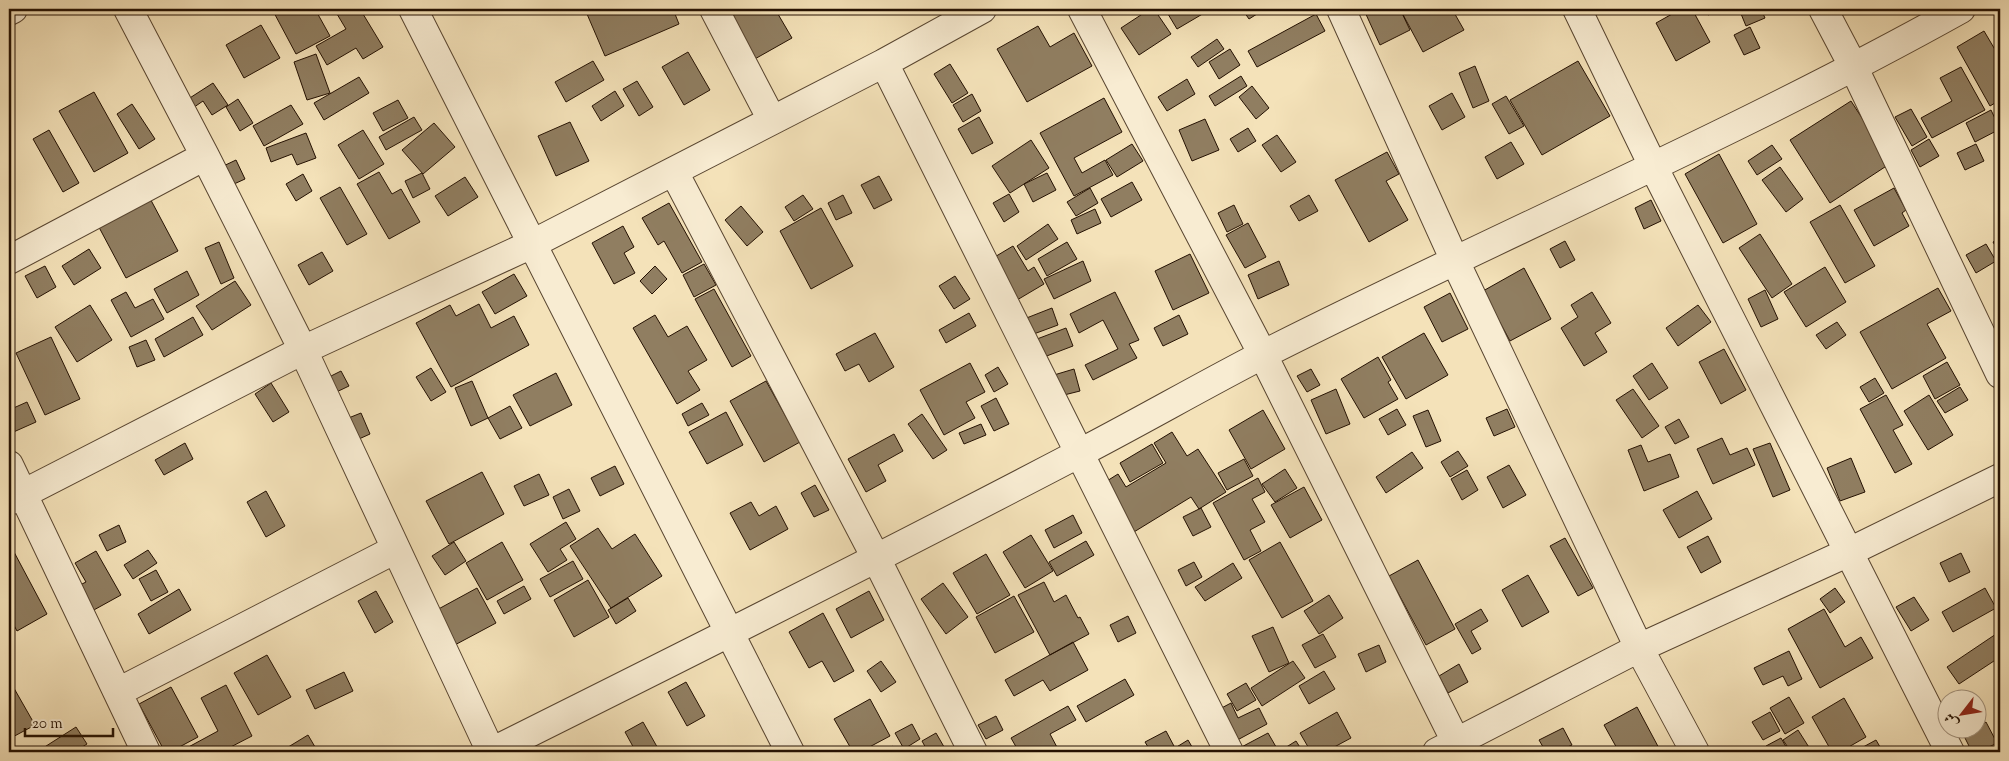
<svg xmlns="http://www.w3.org/2000/svg" width="2009" height="761" font-family="'Sorts Mill Goudy',Amiri,serif">
<style>
.building{fill:#907e61;stroke:#241102}
.lines{fill:none;stroke-linecap:round;stroke-linejoin:round}
.minor-casing{stroke:#584530;stroke-width:30}
.minor{stroke:#f8ecd2;stroke-width:28}
</style>
<rect width="100%" height="100%" fill="#f4e2b9"/>
<filter id="stains"><feTurbulence type="fractalNoise" baseFrequency=".004" numOctaves="4"/><feColorMatrix values="0 0 0 0 .2 0 0 0 0 .09 0 0 0 0 .02 0 0 0 .5 -.17"/></filter>
<radialGradient id="worn" r=".72"><stop offset=".6" stop-color="#630" stop-opacity="0"/><stop offset="1" stop-color="#630" stop-opacity=".3"/></radialGradient>
<path class="building" d="M272 9H315L330 36 296 54Z
M345 9H360L383 47 363 59 356 48 327 65 316 46 346 29 337 14Z
M600 9H673L679 24 605 56 587 14Z
M723 9H775L792 38 753 60Z
M1150 9H1154L1171 34 1139 55 1121 28Z
M1165 9H1211L1177 29Z
M1242 9H1265L1249 19Z
M1366 9H1400L1410 30 1380 45 1364 10Z
M1400 9H1452L1464 30 1423 52Z
M1681 9H1692L1710 42 1676 61 1656 23Z
M1704 9H1720L1708 15Z
M1739 9H1761L1765 18 1746 26Z
M1316 14 1325 31 1257 67 1248 51Z
M261 25 280 58 244 78 226 45Z
M1038 26 1050 47 1074 33 1092 66 1027 102 997 49Z
M1750 27 1760 48 1744 55 1734 35Z
M1984 31 1997 53 2000 51V100L1990 106 1957 47Z
M1217 39 1224 49 1198 67 1191 57Z
M1230 49 1240 65 1219 79 1209 62Z
M688 52 710 90 684 105 662 67Z
M316 54 330 93 307 100 294 62Z
M593 61 604 80 566 102 555 82Z
M1578 61 1610 116 1542 155 1510 100Z
M950 64 968 93 952 103 934 74Z
M1475 66 1489 101 1473 108 1459 73Z
M1961 67 1985 110 1932 138 1921 118 1952 101 1940 78Z
M1241 76 1247 86 1215 106 1209 96Z
M359 77 369 93 324 120 314 103Z
M1187 79 1195 94 1167 111 1158 97Z
M637 81 653 107 639 116 623 89Z
M213 83 228 105 212 115 203 101 187 112 182 103Z
M1252 86 1269 108 1256 119 1239 97Z
M615 91 624 106 601 121 592 106Z
M94 92 128 153 94 172 59 111Z
M1452 93 1465 117 1442 130 1429 106Z
M972 94 981 111 963 122 953 105Z
M1506 96 1524 126 1509 134 1492 104Z
M1104 98 1122 132 1074 158 1082 173 1105 160 1113 175 1074 196 1040 133Z
M238 99 253 123 240 131 226 107Z
M398 100 408 118 383 131 373 113Z
M1851 101 1891 163 1830 203 1790 140Z
M132 104 155 139 139 149 117 114Z
M291 105 303 124 264 146 253 126Z
M1911 109 1927 137 1912 146 1895 117Z
M1991 110 2000 129 1975 142 1966 123Z
M414 117 422 130 386 150 379 137Z
M979 117 993 143 972 154 958 129Z
M1205 119 1219 150 1192 161 1179 130Z
M570 122 589 161 556 176 538 136Z
M434 123 455 147 423 174 402 150Z
M1248 128 1256 141 1238 152 1230 139Z
M49 130 79 183 63 192 33 139Z
M363 130 384 164 359 179 338 145Z
M306 133 316 158 297 165 292 154 271 162 266 148Z
M1277 135 1296 162 1281 172 1262 145Z
M1929 139 1939 156 1920 167 1911 150Z
M1031 140 1049 168 1010 193 992 166Z
M1511 142 1524 164 1497 179 1485 157Z
M1132 144 1143 161 1117 177 1106 160Z
M1976 144 1984 161 1965 170 1957 153Z
M1772 145 1782 159 1757 175 1748 161Z
M1387 152 1399 174 1386 181 1408 220 1369 242 1335 180Z
M1719 154 1757 224 1723 243 1685 174Z
M236 160 245 179 223 189 215 170Z
M1780 167 1803 199 1786 212 1762 180Z
M379 172 392 194 401 189 420 222 389 239 357 184Z
M422 173 430 189 413 198 405 181Z
M1047 173 1056 190 1033 202 1024 184Z
M303 174 312 191 296 201 286 184Z
M879 176 892 200 874 209 861 185Z
M465 177 478 197 448 216 435 196Z
M1132 182 1142 200 1111 217 1101 199Z
M340 187 367 234 347 245 320 198Z
M1090 188 1098 203 1076 216 1067 202Z
M1894 188 1906 210 1902 213 1909 226 1874 246 1854 210Z
M145 189 178 251 126 278 93 216Z
M1009 194 1019 212 1004 222 993 203Z
M803 195 813 209 794 221 785 207Z
M843 195 852 213 836 220 828 203Z
M1309 195 1318 211 1299 221 1290 206Z
M1651 200 1661 221 1644 229 1635 208Z
M669 203 702 262 682 273 664 241 658 245 642 218Z
M1234 205 1243 224 1227 232 1218 213Z
M1840 205 1875 266 1845 283 1810 222Z
M741 206 763 232 747 246 725 220Z
M821 208 853 266 811 289 780 231Z
M1095 209 1101 223 1077 234 1071 220Z
M1248 223 1266 257 1245 268 1226 235Z
M1048 224 1058 239 1026 260 1017 246Z
M623 226 634 247 624 253 635 273 614 284 592 243Z
M1760 234 1792 284 1772 298 1739 248Z
M2000 238V254L1993 242Z
M1565 241 1575 260 1560 268 1550 249Z
M219 242 234 278 221 284 205 248Z
M1067 242 1077 259 1047 276 1038 259Z
M1986 244 1996 261 1976 273 1966 255Z
M1013 246 1028 271 1034 267 1044 284 1017 300 993 258Z
M89 249 101 268 74 285 62 266Z
M322 252 333 271 309 285 298 265Z
M1190 254 1209 293 1173 310 1155 271Z
M1083 261 1091 281 1054 299 1044 279Z
M1279 261 1289 285 1258 299 1248 275Z
M704 264 716 285 694 297 683 275Z
M45 266 56 287 37 298 25 276Z
M655 266 667 279 652 294 640 281Z
M1825 267 1846 302 1806 327 1784 292Z
M1524 268 1551 319 1510 341 1483 291Z
M187 271 199 295 167 313 154 289Z
M514 274 527 296 495 314 482 292Z
M955 276 970 299 954 309 939 286Z
M235 281 251 305 212 330 196 306Z
M1938 288 1951 311 1927 324 1946 358 1892 389 1860 332Z
M714 289 751 356 732 367 695 299Z
M1765 290 1778 319 1761 327 1748 299Z
M126 292 135 308 153 299 164 319 131 337 111 300Z
M1115 292 1139 340 1129 344 1137 358 1093 380 1085 365 1118 349 1103 320 1079 333 1070 314Z
M1592 292 1611 323 1595 333 1607 352 1584 366 1561 328 1578 317 1571 305Z
M1450 293 1468 329 1442 342 1424 307Z
M479 304 491 328 514 316 529 345 451 387 416 323 450 305 456 316Z
M90 305 112 340 77 362 55 327Z
M1698 305 1711 322 1678 346 1666 328Z
M1052 308 1058 325 1031 335 1024 319Z
M969 313 976 326 946 343 939 330Z
M655 315 668 337 687 326 707 360 688 371 700 390 677 404 633 328Z
M1179 315 1188 334 1163 346 1154 328Z
M193 317 203 335 164 357 155 339Z
M1837 322 1846 335 1826 349 1816 335Z
M1066 328 1073 346 1044 357 1037 339Z
M875 333 894 367 869 382 859 364 845 371 836 354Z
M1424 333 1448 375 1406 399 1382 357Z
M51 337 80 399 45 415 16 353Z
M146 340 155 360 137 367 129 347Z
M1724 349 1746 390 1721 404 1699 362Z
M1378 357 1391 380 1388 382 1398 399 1364 418 1341 379Z
M1947 362 1960 385 1935 399 1923 376Z
M970 363 985 392 966 402 975 418 944 435 920 390Z
M1652 363 1668 388 1649 400 1633 376Z
M998 367 1008 384 994 392 985 375Z
M431 368 446 392 431 401 416 377Z
M1074 369 1080 391 1060 396 1054 375Z
M1311 369 1320 385 1307 392 1297 376Z
M341 371 349 386 328 396 321 381Z
M556 373 572 405 530 426 513 395Z
M1875 378 1884 393 1869 402 1860 387Z
M472 381 488 418 471 426 455 388Z
M766 381 800 442 764 462 730 401Z
M271 383 289 412 273 422 255 394Z
M1960 387 1968 400 1945 413 1937 401Z
M1336 389 1350 424 1326 434 1311 400Z
M1633 389 1659 426 1642 438 1616 400Z
M1886 395 1903 425 1893 430 1912 464 1895 473 1860 409Z
M1929 395 1953 435 1928 450 1904 411Z
M996 398 1009 424 994 431 981 406Z
M27 402 36 422 9 434V410Z
M702 403 709 415 688 426 682 414Z
M510 406 522 428 500 439 488 418Z
M1397 409 1406 425 1388 435 1379 419Z
M1507 409 1515 427 1494 436 1486 418Z
M1263 410 1285 449 1251 469 1229 430Z
M1428 410 1441 441 1426 447 1413 416Z
M726 412 743 445 707 464 689 432Z
M361 413 370 434 350 443 341 421Z
M922 414 947 450 933 459 908 424Z
M1679 419 1689 437 1675 444 1665 427Z
M981 424 986 435 964 444 959 433Z
M1172 432 1187 456 1198 449 1226 492 1199 509 1191 497 1129 535 1099 486 1118 474 1126 487 1166 463 1154 443Z
M894 434 903 451 878 465 886 481 866 492 848 459Z
M1722 438 1730 455 1747 448 1755 465 1713 484 1697 449Z
M185 443 193 459 164 475 155 460Z
M1770 443 1790 490 1773 497 1753 449Z
M1152 444 1163 463 1130 482 1120 463Z
M1641 445 1648 462 1670 454 1679 477 1644 491 1628 450Z
M1458 451 1468 466 1450 477 1441 462Z
M1412 452 1423 468 1386 493 1376 477Z
M1851 458 1865 492 1840 501 1827 468Z
M1244 459 1253 476 1227 490 1218 473Z
M1509 465 1526 495 1503 508 1487 477Z
M615 466 624 484 600 496 591 478Z
M1285 469 1297 488 1275 502 1262 484Z
M1467 470 1478 490 1462 500 1451 479Z
M482 472 504 514 449 544 426 501Z
M539 474 549 495 524 506 514 486Z
M1258 478 1265 492 1252 499 1265 522 1250 530 1261 551 1244 560 1213 503Z
M815 485 829 510 814 517 801 493Z
M1304 487 1322 520 1290 538 1271 505Z
M569 489 580 511 563 519 553 497Z
M266 491 285 526 266 537 247 502Z
M1697 491 1712 519 1679 538 1663 510Z
M751 502 759 516 776 506 788 529 750 550 730 513Z
M1201 508 1211 527 1193 536 1183 517Z
M1073 515 1082 533 1054 548 1045 530Z
M566 522 576 539 560 549 567 560 548 572 530 544Z
M119 525 126 542 107 551 99 535Z
M598 528 612 549 635 534 662 576 611 608 570 546Z
M1031 535 1053 571 1025 588 1003 552Z
M1708 536 1721 562 1701 573 1687 547Z
M1565 538 1593 588 1578 596 1550 546Z
M1086 541 1094 555 1057 576 1049 562Z
M454 542 466 561 445 575 432 556Z
M502 542 523 580 487 600 466 563Z
M1280 542 1313 601 1282 618 1249 560Z
M148 550 157 563 133 579 124 565Z
M96 551 121 595 92 611 78 586 86 582 75 563Z
M14 552 47 614 17 631 9 616V555Z
M1961 553 1970 572 1949 582 1940 563Z
M986 554 1010 595 977 614 953 573Z
M1418 560 1455 629 1426 645 1389 576Z
M573 561 583 579 550 597 540 579Z
M1194 562 1202 577 1186 586 1178 570Z
M1233 563 1242 578 1205 601 1195 587Z
M156 570 168 592 151 601 139 579Z
M1528 575 1549 612 1522 627 1502 590Z
M588 580 609 617 574 637 554 600Z
M1044 582 1054 602 1066 595 1078 618 1080 617 1089 634 1050 655 1018 595Z
M943 583 968 617 946 634 921 599Z
M524 586 531 599 504 614 497 601Z
M477 588 496 623 451 647 433 612Z
M1835 588 1845 602 1830 613 1820 599Z
M1985 588 1996 608 1953 632 1942 612Z
M179 589 191 610 149 634 138 614Z
M376 591 393 622 375 633 358 601Z
M869 591 884 620 851 638 836 609Z
M1329 595 1343 618 1319 634 1304 611Z
M1014 596 1034 632 995 653 976 617Z
M1914 597 1929 620 1911 631 1896 607Z
M628 598 636 611 616 624 608 610Z
M1481 609 1488 621 1471 631 1481 649 1472 654 1455 624Z
M1824 609 1845 647 1861 637 1873 658 1820 688 1788 629Z
M823 613 854 671 834 682 822 661 809 668 789 632Z
M1128 616 1136 633 1118 642 1110 625Z
M1273 627 1289 663 1269 672 1252 636Z
M1999 632 2000 657 1959 684 1947 667Z
M1323 634 1336 657 1315 668 1302 645Z
M1073 642 1088 670 1050 691 1043 680 1014 696 1005 680Z
M1379 645 1386 662 1366 672 1358 654Z
M1789 651 1802 679 1788 686 1783 676 1763 685 1754 668Z
M267 655 291 697 258 715 234 673Z
M881 661 896 682 881 692 867 671Z
M1293 661 1305 678 1262 706 1251 688Z
M1459 664 1468 682 1448 693 1439 676Z
M1324 671 1335 689 1309 704 1299 686Z
M344 672 353 691 315 709 306 690Z
M1125 679 1134 695 1086 722 1077 706Z
M686 682 705 716 687 726 668 692Z
M11 683 35 725 9 739V684Z
M1246 683 1256 700 1237 711 1227 694Z
M226 685 252 736 221 752H185L183 750 218 731 201 698Z
M171 687 198 737 170 752H165L139 704Z
M1789 697 1804 723 1785 734 1770 708Z
M1844 698 1866 737 1840 752H1832L1812 717Z
M870 699 890 736 860 752H853L834 719Z
M1231 703 1238 718 1259 708 1267 724 1230 744 1214 712Z
M1068 706 1076 720 1050 734 1059 751 1019 752 1011 738Z
M1637 707 1661 752H1619L1604 725Z
M1337 712 1351 738 1325 752H1311L1300 733Z
M1770 712 1780 731 1763 740 1752 722Z
M996 716 1003 730 986 739 978 725Z
M643 722 660 752H636L625 732Z
M1986 722 1997 743 1979 752H1972L1963 734 1976 728Z
M912 724 920 739 904 749 895 733Z
M76 727 87 744 74 752H45L43 748Z
M1563 728 1572 745 1557 752H1546L1539 740Z
M1798 730 1812 752H1791L1783 740Z
M1166 731 1175 748 1188 740 1195 752H1151L1145 742Z
M936 733 947 752H928L922 741Z
M1268 733 1279 752H1235L1234 751Z
M308 735 318 752H280Z
M1781 738 1789 752H1770L1766 746Z
M1876 740 1883 752H1854Z
M1296 741 1303 752H1281L1280 751Z
M893 746 898 752H885Z
M108 747 111 752H98Z"/>
<g class="lines">
<g class="minor-casing">
<path id="minor" d="M128 9 205 156 303 350 491 752
M413 9 790 752
M714 9 772 120
M1082 9 1263 355 1461 752
M1341 9 1455 261 1639 648 1695 752
M1577 9 1653 166 1950 752
M1823 9 1853 66 2000 374
M9 11 13 9
M884 63 1229 752
M674 172 876 558 973 752
M9 260 205 156
M9 465 146 752
M9 501 303 350 532 244 884 63 982 9
M118 692 396 549
M491 752C686 655 881 557 1074 456 1138 423 1200 387 1264 354 1495 237 1735 135 1961 9
M1437 752 1639 648 1849 552 2000 478"/>
</g>
<use href="#minor" class="minor"/>
</g>
<rect width="2009" height="761" fill="none" stroke="#f4e2b9" stroke-width="30"/>
<rect x="10" y="10" width="1989" height="741" fill="none" stroke="#241102" stroke-width="2.5"/>
<rect x="15" y="15" width="1979" height="731" fill="none" stroke="#241102"/>
<g transform="translate(1962 714) rotate(239)"><circle r="24" fill="#f8ecd2" stroke="#a3947f"/>
<path d="M0-4L9 19L0 12L-9 19Z" fill="#8f2418"/>
<text y="-8" font-size="14" font-weight="bold" text-anchor="middle" fill="#241102">ش</text>
</g>
<path d="M25 728v8h88v-8" fill="none" stroke="#241102" stroke-width="2.5"/>
<text x="32" y="728" font-size="15" fill="#241102" stroke="#f8ecd2" stroke-width="4" paint-order="stroke">20 m</text>
<rect width="100%" height="100%" filter="url(#stains)"/>
<rect width="100%" height="100%" fill="url(#worn)"/>
</svg>
